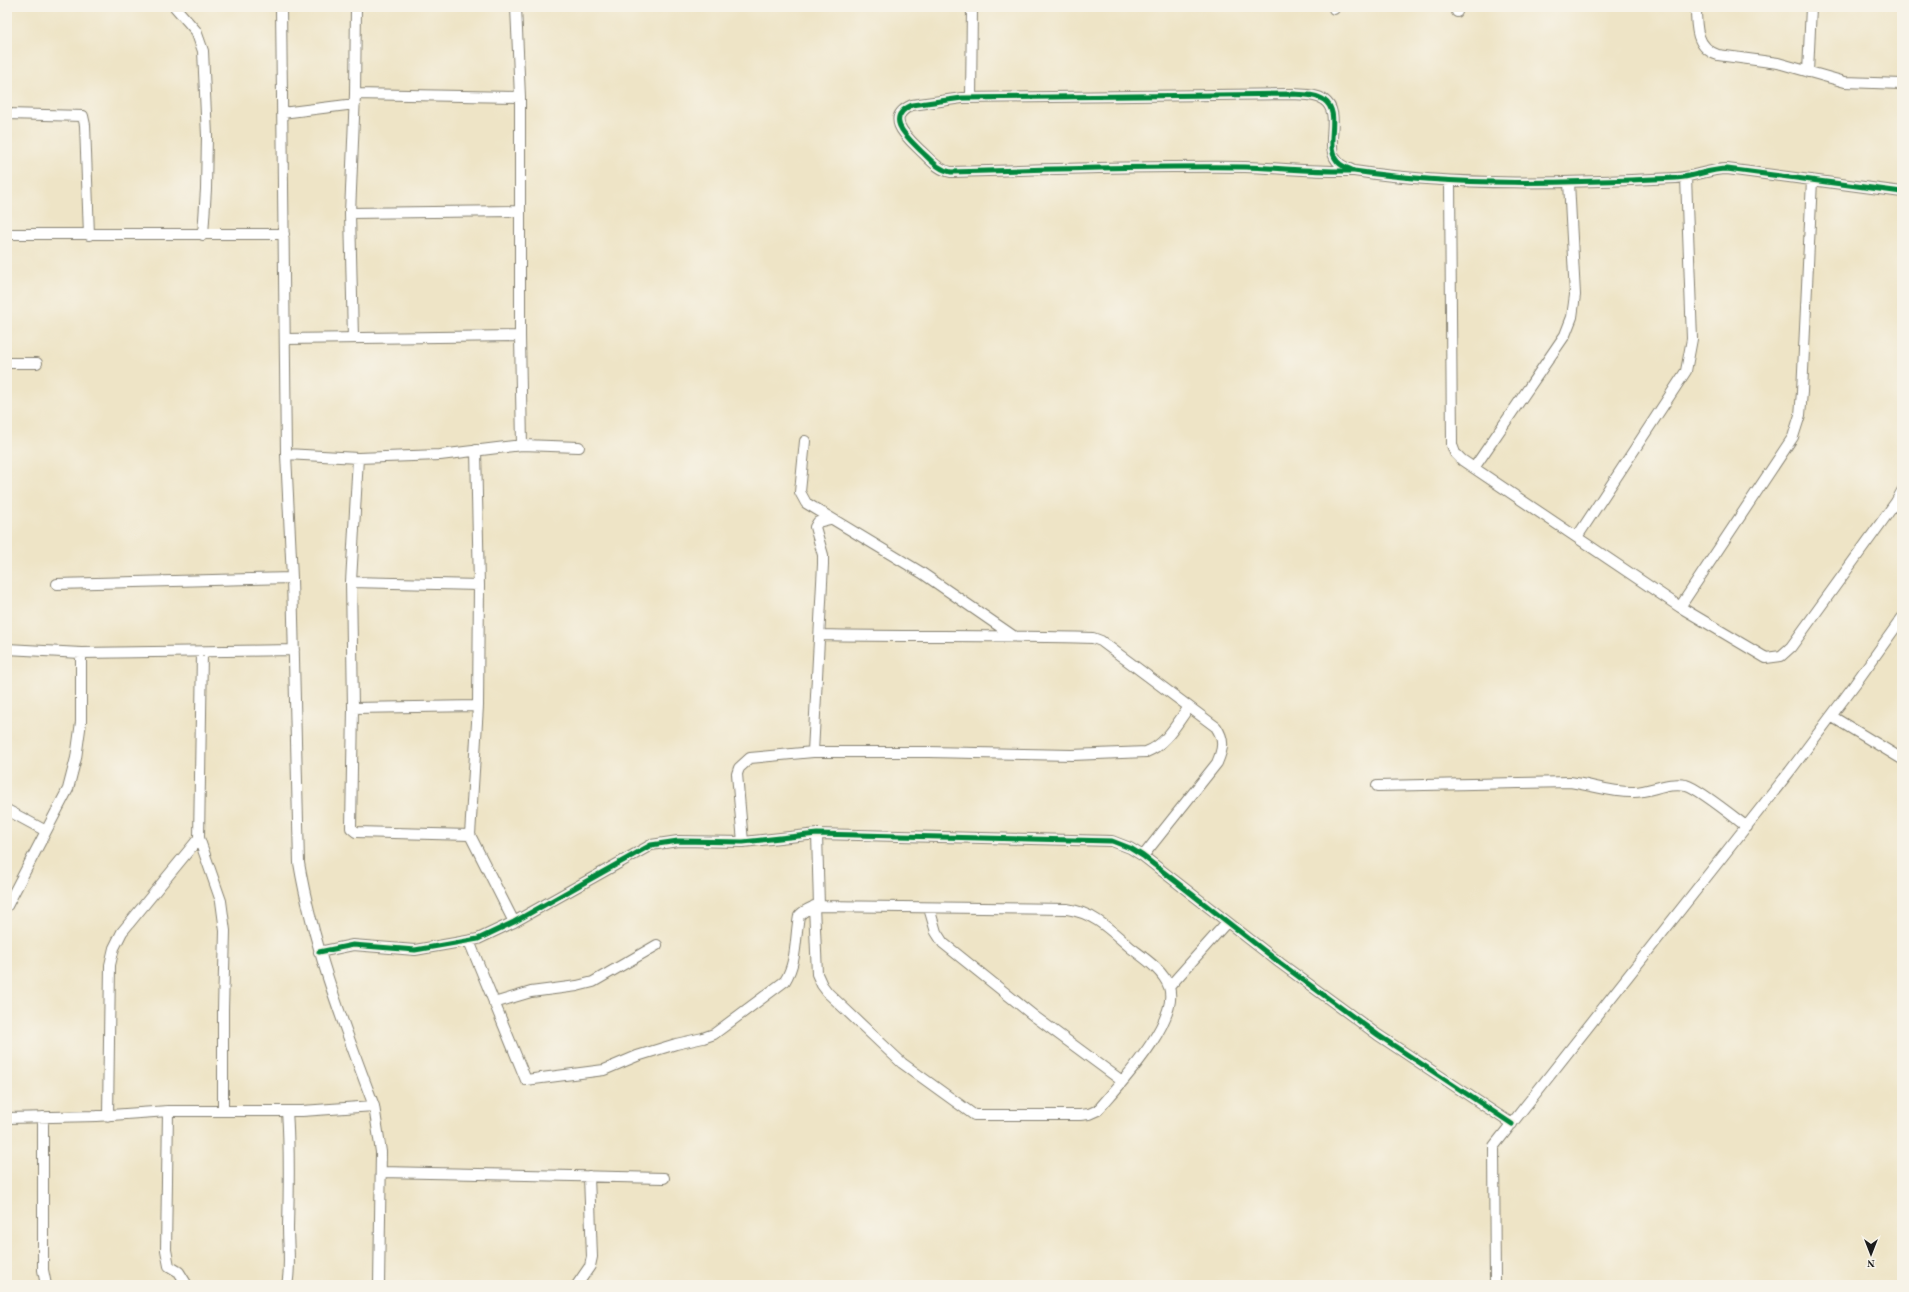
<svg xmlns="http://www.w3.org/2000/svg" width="1909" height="1292" font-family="'Old Standard TT',serif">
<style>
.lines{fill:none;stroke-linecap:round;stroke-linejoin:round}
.street-casing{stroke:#858071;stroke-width:12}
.street{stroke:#fff;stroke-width:10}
.cycleway-casing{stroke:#f7f3e8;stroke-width:8}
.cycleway{stroke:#00873e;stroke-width:5}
</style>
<rect width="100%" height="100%" fill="#f7f3e8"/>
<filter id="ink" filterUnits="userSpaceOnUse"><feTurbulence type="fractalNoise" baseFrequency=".025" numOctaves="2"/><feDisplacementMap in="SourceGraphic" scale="8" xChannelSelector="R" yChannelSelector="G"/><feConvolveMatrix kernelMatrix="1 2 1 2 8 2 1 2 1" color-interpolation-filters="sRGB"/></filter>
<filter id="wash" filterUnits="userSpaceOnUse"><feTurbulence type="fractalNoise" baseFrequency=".012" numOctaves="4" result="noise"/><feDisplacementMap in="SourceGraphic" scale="16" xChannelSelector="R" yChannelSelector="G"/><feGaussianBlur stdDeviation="0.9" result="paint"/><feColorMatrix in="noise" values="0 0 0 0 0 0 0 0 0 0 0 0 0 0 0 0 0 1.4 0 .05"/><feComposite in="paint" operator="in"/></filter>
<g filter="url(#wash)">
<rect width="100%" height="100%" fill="#eee4c6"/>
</g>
<g filter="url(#ink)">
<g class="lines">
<g class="street-casing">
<path id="street" d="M175 7 196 31 203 51 207 136 206 189 203 235
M281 7 286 454 292 578 299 863C313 946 344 1026 374 1106L381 1152 379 1285
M516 7 520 97V336L522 445
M1696 7C1696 27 1696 48 1718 55L1778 63 1845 82 1902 84
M1334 9V7
M1457 12V7
M1808 72 1811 7
M355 94 520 97
M971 98 972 7
M282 113 355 104
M7 114 83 116 85 125 89 235
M1354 171C1317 172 1281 168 1245 167 1147 166 1049 169 951 172 938 170 930 159 921 151 908 138 883 118 912 105L962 98 1294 94C1303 95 1316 94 1324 100 1344 114 1321 149 1340 164 1344 167 1350 169 1354 171 1460 187 1569 183 1676 178 1694 177 1709 169 1727 169L1902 192
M1450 181 1452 445 1455 453 1462 460 1680 607 1766 658 1781 656 1791 647 1896 502 1902 491
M350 213 519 211
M7 234H284
M353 338 350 213 355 94 356 7
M285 339 520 336
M7 363H37
M805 441 800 492 806 503 922 573 1012 635
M476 450 479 585 478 706 470 835 514 922
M286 454 358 458 440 455 522 445 579 447
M358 458 351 582 353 708 351 828 356 832 470 835
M1474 468 1565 335 1572 317 1575 295 1569 182
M1577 537 1686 371 1692 339 1686 177
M351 582 479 585
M57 584 292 578
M1680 607 1793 437 1800 415 1802 392 1812 180
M820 635C911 637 1002 635 1093 638L1101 641 1216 727C1225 740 1223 749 1217 763L1143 856
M7 649 81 653 294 650
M202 653 199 838 221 901 225 931 223 1010V1111
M353 708 478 706
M1831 716 1902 759
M813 752 823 564V555L815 527 818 522 830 519
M1377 786 1570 782C1592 785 1613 793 1634 792 1651 792 1668 781 1686 785 1698 788 1734 817 1747 827
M7 810 46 831
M743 842 737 774 739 768 750 758 813 752H929L1072 755 1146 752C1166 745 1177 723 1189 707
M7 906 68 789 76 758 81 722V653
M814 906 817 974 822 985 828 993 902 1063 974 1115H1080L1089 1114 1098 1110C1119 1085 1180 1021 1169 987 1163 970 1144 958 1131 948 1110 930 1095 913 1067 909L819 906
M929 908 936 932 943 943 1034 1016 1122 1081
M469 941 526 1080 604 1070 637 1056 676 1044 703 1038 714 1034 785 981C797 962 795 938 799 916 803 911 813 906 819 906L817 834
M319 952 353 945 415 950 478 939 514 922 651 845 678 841 743 842 817 834 1112 841 1130 848 1143 856 1280 963 1378 1035 1512 1124
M1169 987 1227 922
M494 1003 531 992 577 986 593 982 657 945
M168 1111 166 1250 169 1266 179 1272 187 1285
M108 1116 110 965 114 948 122 932 199 838
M43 1117V1270L46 1285
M7 1118 97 1116 168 1111H302L374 1106
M381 1172 664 1178
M287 1285C291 1266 288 1247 288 1227 289 1188 290 1150 287 1111
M577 1285 590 1266 592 1257 589 1176
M1495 1285 1494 1146 1790 771 1855 684 1902 618"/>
</g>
<use href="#street" class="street"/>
<g class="cycleway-casing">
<path id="cycleway" d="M1354 171C1317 172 1281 168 1245 167 1147 166 1049 169 951 172 938 170 930 159 921 151 908 138 883 118 912 105L962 98 1294 94C1303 95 1316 94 1324 100 1344 114 1321 149 1340 164 1344 167 1350 169 1354 171 1460 187 1569 183 1676 178 1694 177 1709 169 1727 169L1902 192
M319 952 353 945 415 950 478 939 514 922 651 845 678 841 743 842 817 834 1112 841 1130 848 1143 856 1280 963 1378 1035 1512 1124"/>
</g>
<use href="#cycleway" class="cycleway"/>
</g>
</g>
<rect width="1909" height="1292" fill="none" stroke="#f7f3e8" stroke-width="24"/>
<g transform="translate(1871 1254) rotate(180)" stroke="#f7f3e8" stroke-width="3" paint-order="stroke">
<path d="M0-3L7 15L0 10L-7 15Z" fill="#1c1c1c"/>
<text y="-6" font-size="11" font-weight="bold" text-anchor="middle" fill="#1c1c1c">N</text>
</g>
</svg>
